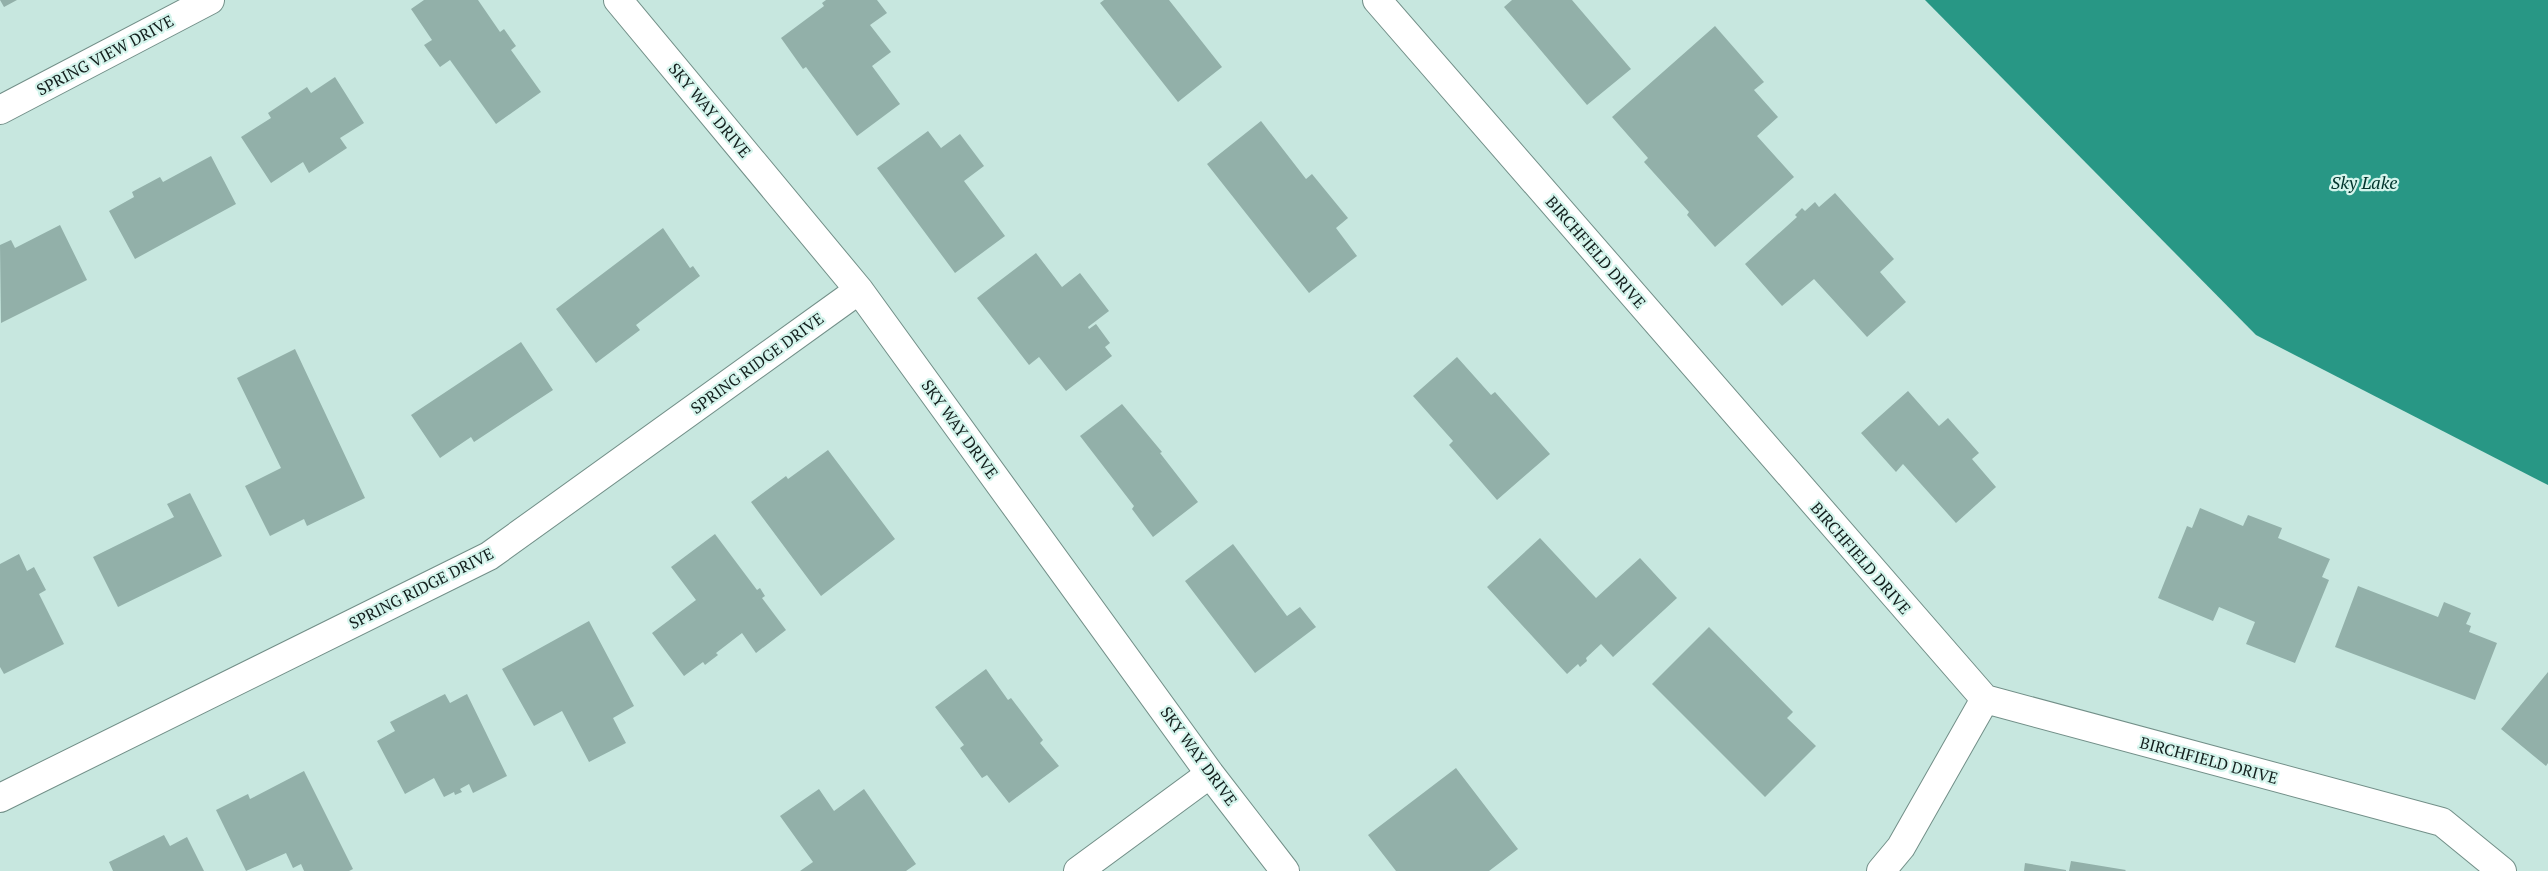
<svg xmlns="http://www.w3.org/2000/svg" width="2548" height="871" font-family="'PT Serif',serif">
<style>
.water{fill:#289785}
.building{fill:#92b0a9}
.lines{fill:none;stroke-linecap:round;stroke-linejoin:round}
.minor-casing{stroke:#728f88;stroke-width:30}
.minor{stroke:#fff;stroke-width:28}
.labels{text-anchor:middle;stroke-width:4.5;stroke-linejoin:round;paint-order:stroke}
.street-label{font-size:16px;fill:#121e1c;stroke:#d4f4ec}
.water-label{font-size:18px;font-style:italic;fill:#01342c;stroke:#d4f4ec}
</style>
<rect width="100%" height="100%" fill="#c7e7df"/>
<path class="water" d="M1925 0H2548V485L2256 335Z"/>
<path class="building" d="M0 0H17L4 7Z
M424 0H478L500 32 504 29 516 46 511 50 541 92 496 124 450 60 440 67 424 45 432 40 411 9Z
M826 0H877L887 13 870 25 891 52 872 66 900 104 857 136 806 67 803 69 781 38 824 6 822 3Z
M1104 0H1169L1222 67 1178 102 1100 3Z
M1512 0H1572L1631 69 1587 105 1504 7Z
M1715 26 1764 82 1754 90 1778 117 1757 136 1794 177 1715 247 1687 215 1689 212 1644 162 1648 158 1612 117Z
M335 77 364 123 340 138 347 148 309 173 303 162 271 183 241 137 271 118 268 113 307 87 311 93Z
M1261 121 1306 179 1312 174 1348 218 1336 228 1357 256 1309 293 1207 164Z
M928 131 941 148 960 134 984 166 964 181 1005 236 955 273 877 168Z
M211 156 236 204 135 259 109 211 134 197 132 192 160 177 163 182Z
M1835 193 1894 259 1880 272 1906 302 1867 337 1814 279 1782 306 1745 264 1797 217 1795 215 1802 208 1805 211 1815 202 1819 207Z
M60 225 87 280 1 323 0 245 11 240 15 248Z
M663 228 690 268 693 266 700 276 636 325 640 330 596 363 556 309Z
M1036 253 1062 287 1080 273 1109 311 1088 327 1089 329 1096 324 1110 343 1105 347 1112 356 1066 391 1039 357 1029 365 977 298Z
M521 342 553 390 474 442 471 437 440 458 411 415Z
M295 349 365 498 307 526 304 519 270 536 245 486 281 468 237 378Z
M1457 357 1491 395 1495 392 1550 454 1497 500 1449 445 1453 441 1413 396Z
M1908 391 1939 426 1948 418 1979 453 1972 459 1996 487 1956 523 1903 464 1896 472 1861 433Z
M1122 404 1162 452 1160 453 1198 502 1153 537 1132 509 1134 506 1080 436Z
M828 450 895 539 821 596 751 502 786 476 788 479Z
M190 493 222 556 118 607 93 557 174 517 167 504Z
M2200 508 2243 526 2248 515 2282 528 2278 538 2330 559 2322 577 2329 580 2295 663 2246 644 2255 622 2219 607 2213 621 2158 598 2187 526 2192 528Z
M715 534 757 590 760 588 765 596 762 598 786 630 756 653 742 633 716 653 718 655 705 665 703 662 684 676 652 633 696 600 671 567Z
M1540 538 1596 598 1640 558 1677 598 1613 657 1601 644 1586 658 1587 661 1580 667 1578 664 1567 674 1487 587Z
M1233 544 1287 616 1300 607 1316 627 1255 673 1185 581Z
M19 554 27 571 34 567 46 590 39 594 64 644 4 674 0 667V564Z
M2358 586 2438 617 2444 602 2471 613 2466 624 2471 626 2469 632 2497 643 2475 700 2335 647Z
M589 621 634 706 613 718 626 743 589 762 562 711 534 726 502 669Z
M1709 627 1793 712 1787 718 1816 746 1765 797 1652 684Z
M986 669 1008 700 1011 698 1043 740 1040 743 1059 766 1009 803 987 775 982 778 960 748 964 745 935 707Z
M2548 672V763L2546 766 2501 729Z
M445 694 450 703 467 694 507 776 473 793 469 784 460 789 462 792 455 795 454 792 444 797 434 778 405 794 377 741 395 731 390 722Z
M1456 768 1518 849 1489 871H1396L1368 835Z
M304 771 353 869 349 871H304L301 864 293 868 286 853 246 871 216 810 248 794 250 799Z
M819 789 834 811 864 789 916 864 906 871H800L813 862 780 816Z
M164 835 170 846 187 837 204 871H113L109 862Z
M2071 861 2126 870 2125 871H2069Z
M2025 863 2066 870V871H2024Z"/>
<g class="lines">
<g class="minor-casing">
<path id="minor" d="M618 0 859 290 1210 774 1285 871
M1377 0 1985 699 2442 822 2502 871
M0 110 210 0
M0 798 489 556 859 290
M1078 871 1210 774
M1881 871 1901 847 1985 699"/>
</g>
<use href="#minor" class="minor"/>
</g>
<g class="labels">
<g class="street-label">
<text transform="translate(105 55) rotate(-28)" y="6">SPRING VIEW DRIVE</text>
<text transform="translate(710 110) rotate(50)" y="6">SKY WAY DRIVE</text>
<text transform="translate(1596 252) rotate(49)" y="6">BIRCHFIELD DRIVE</text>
<text transform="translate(757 363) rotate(-36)" y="6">SPRING RIDGE DRIVE</text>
<text transform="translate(960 429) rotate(54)" y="6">SKY WAY DRIVE</text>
<text transform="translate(1861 558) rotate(49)" y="6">BIRCHFIELD DRIVE</text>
<text transform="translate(421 588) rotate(-27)" y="6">SPRING RIDGE DRIVE</text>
<text transform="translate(1199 756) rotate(54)" y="6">SKY WAY DRIVE</text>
<text transform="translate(2209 760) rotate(15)" y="6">BIRCHFIELD DRIVE</text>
</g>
<g class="water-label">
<text x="2364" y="189">Sky Lake</text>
</g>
</g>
</svg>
